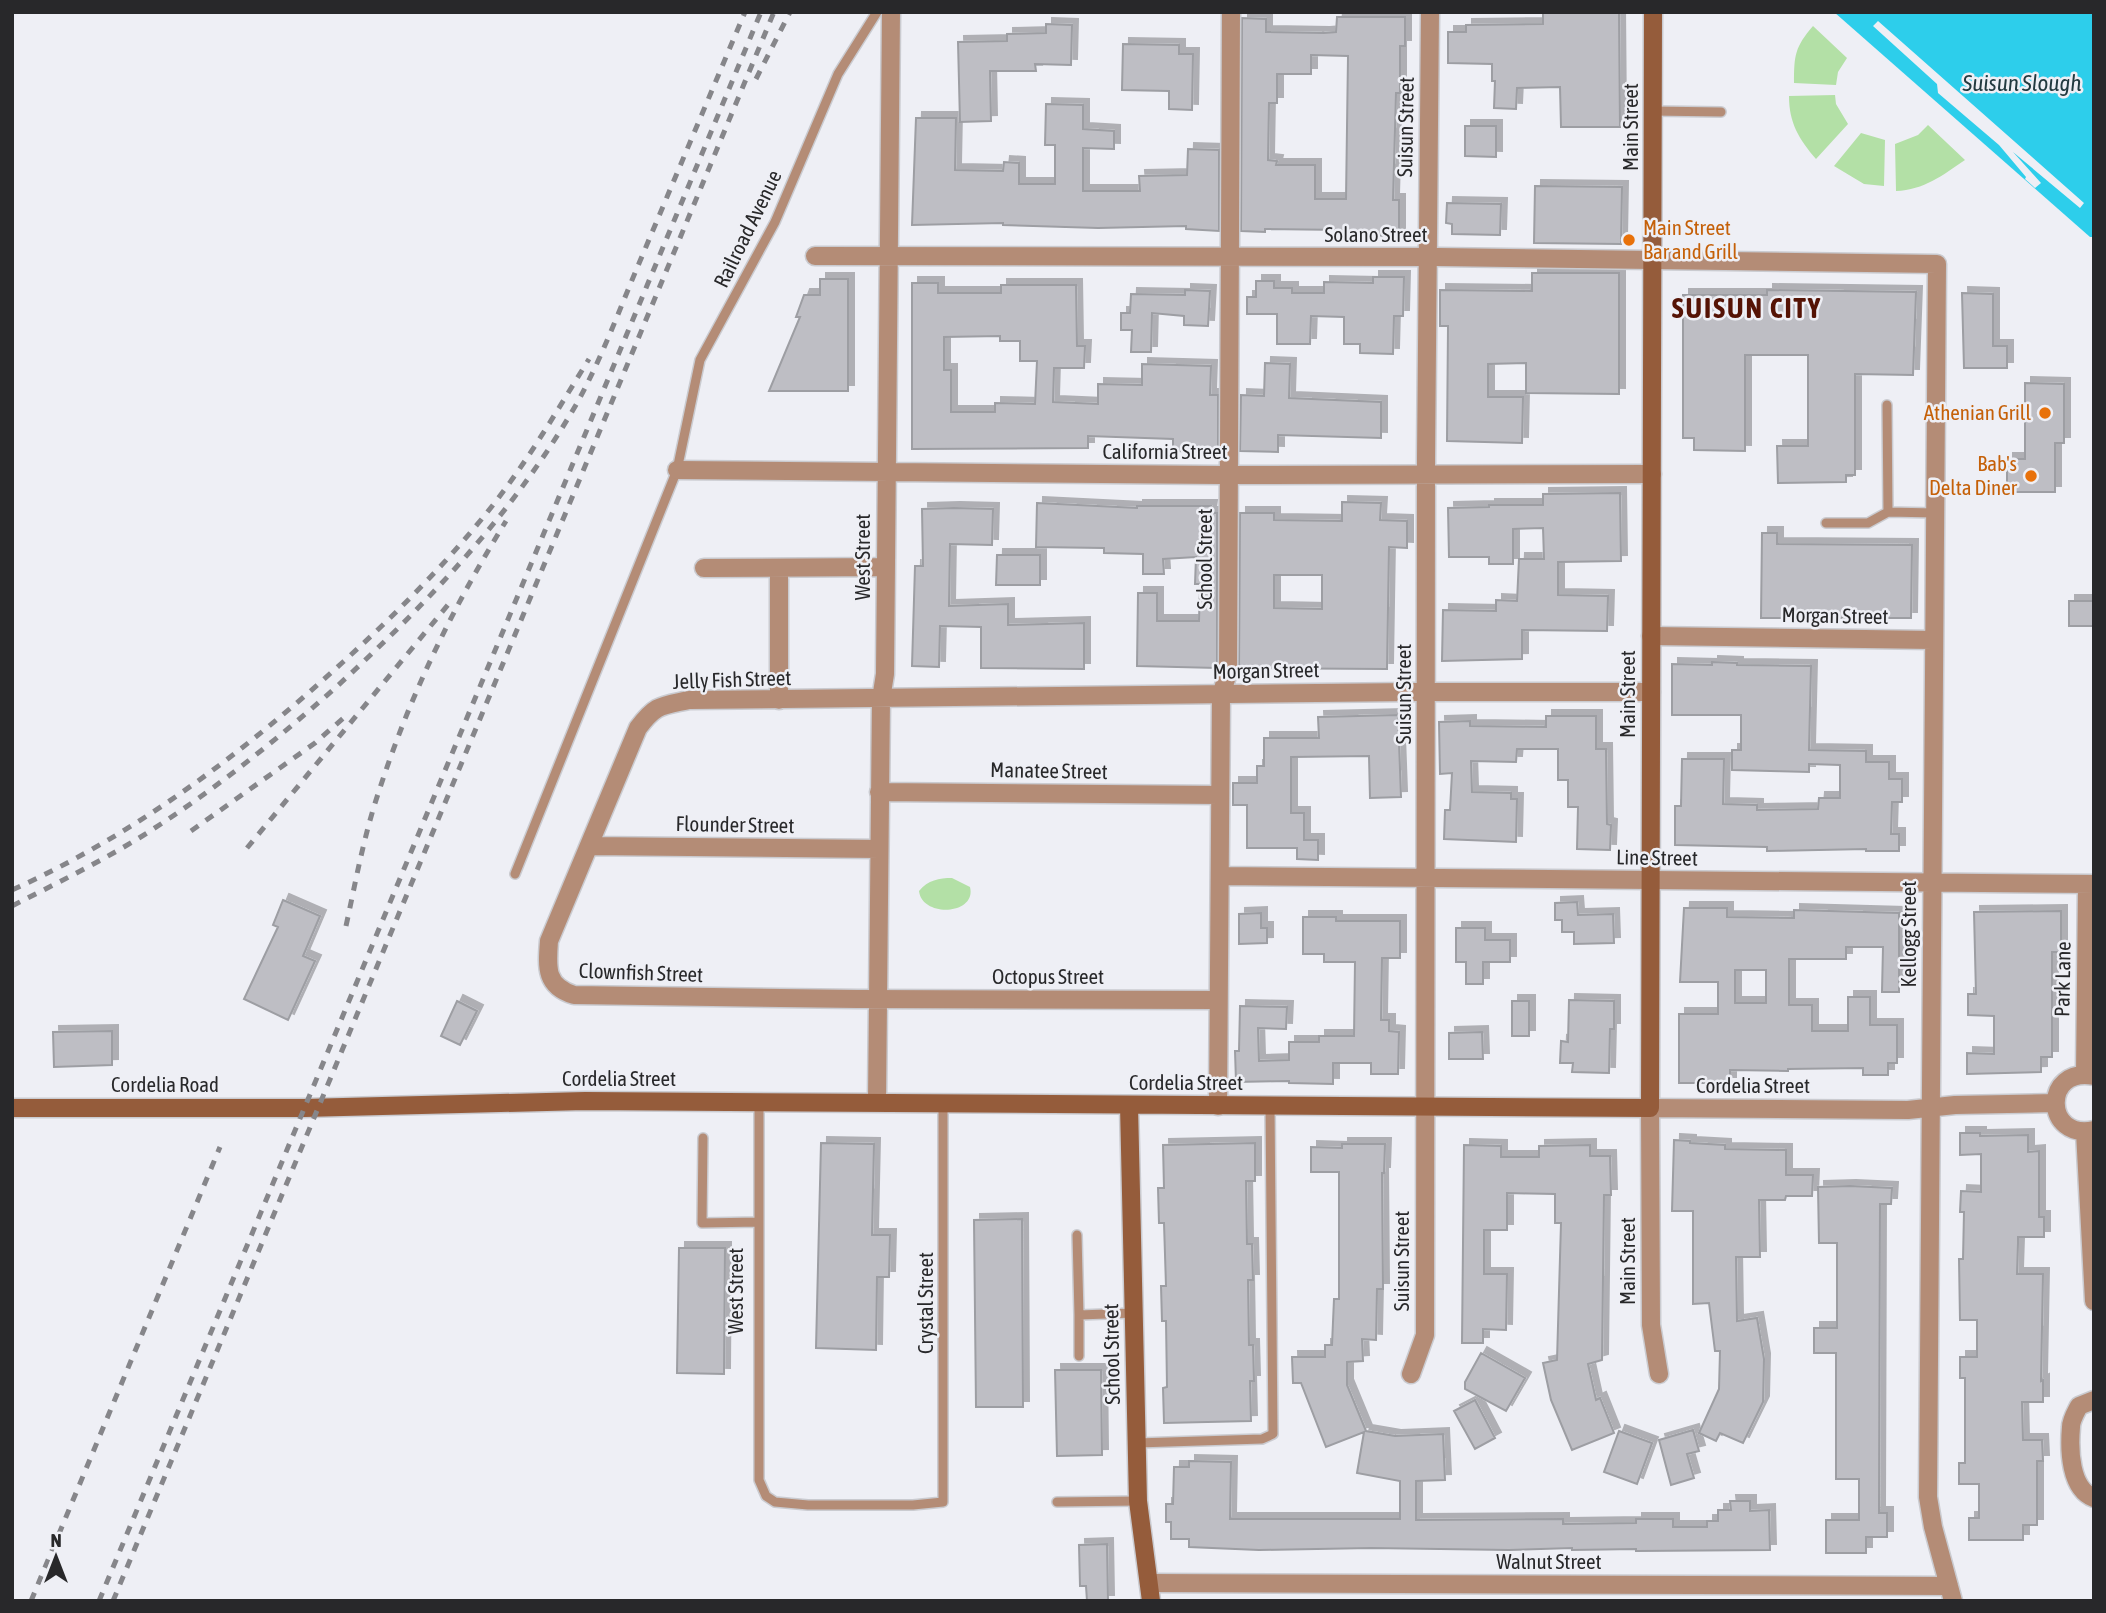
<svg xmlns="http://www.w3.org/2000/svg" width="2106" height="1613" font-family="'Asap Condensed',sans-serif">
<style>
.green{fill:#b3e0a6}
.water{fill:#2dceeb}
.pier{fill:#eeeff5}
.building{fill:#bebec4;stroke:#9d9ea3;stroke-width:2;fill-rule:evenodd;filter:url(#shadow)}
.lines{fill:none;stroke-linecap:round;stroke-linejoin:round}
.lane-casing{stroke:#cacbd0;stroke-width:12}
.street-casing{stroke:#cacbd0;stroke-width:21}
.secondary-casing{stroke:#cacbd0;stroke-width:21}
.lane{stroke:#b48c76;stroke-width:9}
.street{stroke:#b48c76;stroke-width:18}
.secondary{stroke:#955c3b;stroke-width:18}
.rail{stroke:#86868a;stroke-width:5;stroke-dasharray:9 9;stroke-linecap:butt}
.food-dot{fill:#e8710a;stroke:#eeeff5;stroke-width:2.5}
.labels{text-anchor:middle;stroke-width:5;stroke-linejoin:round;paint-order:stroke}
.street-label{font-size:21px;fill:#28282a;stroke:#eeeff5}
.food-label{font-size:21px;fill:#c56008;stroke:#eeeff5;text-anchor:end}
.water-label{font-size:23px;font-style:italic;fill:#223a40;stroke:#eeeff5}
.district-label{font-size:28px;font-weight:bold;letter-spacing:2px;fill:#551305;stroke:#eeeff5}
</style>
<defs>
<filter id="shadow"><feDropShadow dx="6" dy="-6" stdDeviation="0" flood-color="#0004"/></filter>
</defs>
<rect width="100%" height="100%" fill="#eeeff5"/>
<path class="green" d="M1813 26 1847 58 1838 72 1836 85 1794 83C1794 55 1795 47 1813 26Z
M1835 95 1836 104 1848 124 1816 159C1799 139 1789 123 1789 96Z
M1928 125 1965 160C1943 175 1924 190 1896 191L1895 144 1918 135Z
M1861 133 1885 140 1884 186 1864 184 1834 166Z
M952 878 970 887C977 915 922 918 919 891 928 880 939 878 952 878Z"/>
<path class="water" d="M1834 12H2094V237H2090Z"/>
<path class="pier" d="M1878 21 2084 203 2080 208 2013 152 2041 183 2035 188 2025 179 2026 177 1999 145 1938 93 1937 84 1873 26Z"/>
<path class="building" d="M1543 12H1619L1620 127H1561L1560 87 1517 88 1516 109 1494 108 1495 81H1492V64L1448 63V32H1466V25L1543 24Z
M1337 17H1405V46H1400V93H1396L1393 200H1399V236L1344 235V230L1265 229V232L1241 231 1242 18 1266 19V32L1324 33 1336 32ZM1311 55 1348 56 1346 199H1315V165H1276L1277 161 1268 160 1269 103H1277V74H1311Z
M1046 24 1072 25 1071 65 1035 64 1036 71H990L991 121 960 122 958 42 1007 41V34L1046 33Z
M1123 44 1179 45V54H1193L1192 110 1169 109V91L1122 90Z
M1046 104 1083 105V129L1114 131V149L1083 148V191H1140L1139 176 1187 175 1188 149 1219 150V231L1186 229V226L1098 228 1003 225V223L912 225 916 118H956L955 170 1003 171 1004 162 1019 163V184H1055V145H1045Z
M1465 126H1496V157L1465 156Z
M1535 186 1622 187 1621 244 1534 243Z
M1447 203 1501 204 1500 235 1452 234V224L1446 223Z
M1532 273H1619V394L1526 393V363L1488 364V397H1523L1522 443 1447 441 1448 326H1440V290L1532 291Z
M1373 277H1404L1403 316H1394L1393 354 1360 353V344H1344V317L1311 316 1310 344H1277V314H1247V297H1256V281H1274V288H1292V293H1324V282L1373 283Z
M820 279H848V391H769L800 317H796L804 295H820Z
M912 283H938V293H1001V285H1076L1077 346H1085L1084 368H1054L1053 402 1098 404V384L1142 385V364L1211 366 1210 395H1218V450L1216 452 1173 451V439L1088 436V448L912 449ZM1000 336V341H1020V361H1037L1035 404 995 403V412H951V370H944V337Z
M1185 290 1210 291 1208 326 1184 325V316L1152 313 1151 352H1131L1132 330H1121V313H1130L1131 294 1185 295Z
M1767 290 1916 292 1913 375 1855 374V475H1846V482L1778 483 1777 446H1808V355H1745V451L1694 450V438H1683V295H1767Z
M1962 293 1993 294V346H2007V368H1964Z
M1265 363 1290 364 1289 398 1381 402V438L1278 435V452L1240 451 1241 395 1264 396Z
M2025 383 2064 384V443H2055V492H2007V459H2025Z
M1620 493 1621 561 1558 562V595L1608 596 1607 631 1522 630V659L1442 661 1443 610 1496 611V600L1517 601 1519 559H1544L1543 528 1513 529V564H1489V557H1449L1448 508 1489 507V505H1543V494Z
M1342 502 1381 503 1380 520 1407 521V548L1389 547 1387 669 1239 668 1240 513H1274V520L1342 521ZM1274 575H1322V609L1274 608Z
M1037 503 1137 508V506H1211L1210 513H1217V668L1137 666 1138 593H1157V621H1199L1200 584H1195L1196 557 1163 559 1164 574H1143V554L1104 553V548L1036 547Z
M954 508 993 509 992 545 950 544 949 606 1008 604V625L1084 623V669L981 668V627L940 626 939 667 912 666 915 566H923L922 509Z
M1762 533H1777V544L1912 545 1911 618H1761Z
M997 555H1040V585H996Z
M2069 601H2094V626H2069Z
M1712 662 1737 663V665L1811 666 1809 750 1866 751V762H1889V779H1902V802H1892L1891 834H1899V851H1866V849L1767 851V847L1675 845V806H1681L1682 759H1724L1723 804 1757 805V810L1818 809 1819 798H1840V765L1809 764V772L1732 770V750H1741V715H1672V664L1712 665Z
M1398 715 1401 797 1370 798 1369 756 1291 757V813H1304V840H1318V860L1297 859V848H1247V805H1233V783H1257V766H1264V738H1319L1318 717Z
M1546 716H1596V749H1606L1607 824 1611 825 1610 850 1577 849 1578 807H1568V780H1558V749H1517L1516 762 1471 761 1472 792 1511 793V799H1517L1516 842 1444 839 1445 810H1450L1452 773 1440 774 1439 722 1470 721V726L1546 727Z
M283 900 320 916 303 956 315 961 288 1020 244 999 278 927 273 925Z
M1577 902 1578 915 1613 914 1614 943 1574 944V932H1562V920H1555V903Z
M1684 908H1727V917L1794 918V910L1899 913V992H1882L1883 947H1846V959H1789V1005H1812V1031H1848V997H1870V1025H1897V1063H1888V1075H1863V1068L1788 1069V1071L1730 1070V1083H1679V1014H1718V982H1680ZM1735 970H1766V1003H1735Z
M2061 911V952H2052V1057H2041V1072L1967 1074V1053L1994 1054V1016L1968 1015V994H1976L1974 912Z
M1261 913V928H1267V943L1239 944V914Z
M1303 917H1336V921H1400V958H1382L1381 1020H1389V1031L1399 1032 1398 1074H1371V1063H1333V1084L1289 1083V1081L1236 1082 1235 1051H1239L1240 1006 1287 1007 1286 1029 1258 1028 1259 1061 1289 1060V1042H1319V1036H1354L1355 962H1324V954H1303Z
M1456 928H1485V940H1510V962H1483V984H1466V962H1456Z
M1569 1000 1614 1001V1029H1610L1609 1073 1572 1072 1573 1063H1560L1561 1041 1568 1042Z
M457 1001 477 1011 460 1045 441 1036Z
M1512 1001H1529V1036H1512Z
M112 1031V1065L54 1067 53 1032Z
M1482 1032 1483 1059H1449V1033Z
M1960 1133H1980V1136L2028 1135V1152L2039 1151V1217H2044V1237H2018V1243L2017 1274H2043L2041 1381 2043 1380V1402H2022L2023 1440H2042L2043 1461H2037V1525H2023V1540H1969V1518H1979V1484H1959V1463H1965V1378H1960V1357H1977V1320H1960L1959 1259H1963L1964 1212H1960L1961 1191 1981 1192V1154L1960 1155Z
M1674 1140 1690 1141V1143L1725 1145V1149L1786 1150V1175H1813L1812 1196H1786L1785 1200H1759L1760 1257H1736L1737 1321 1757 1318 1764 1359 1763 1402 1743 1443 1720 1433 1716 1441 1699 1433 1719 1389 1720 1351H1715L1709 1303 1693 1304V1211H1672Z
M821 1143 874 1144 872 1235H890L889 1277H877L876 1350 816 1348Z
M1255 1143V1181H1246L1247 1244H1252L1253 1280H1248L1249 1345H1253L1254 1381H1250L1251 1421 1164 1423 1163 1388 1167 1387 1166 1321H1162L1161 1286H1166L1164 1223H1159L1158 1188H1164L1163 1145Z
M1342 1144H1385L1384 1173H1382L1383 1289H1377L1376 1340 1362 1339 1363 1361 1347 1362V1385L1366 1431 1395 1436 1443 1434 1445 1480 1416 1481V1520L1563 1519V1524L1636 1523V1519H1673V1527H1707V1521H1718V1510H1731L1730 1501H1750V1511L1769 1510 1770 1550 1636 1551V1549L1572 1550V1548L1509 1550 1371 1548 1259 1550 1189 1547V1539H1171V1522H1166V1504H1173L1174 1467H1189V1461L1231 1462 1230 1519H1400V1481L1357 1473 1364 1432 1326 1447 1301 1383H1293L1292 1357H1325V1345H1332L1334 1299H1339V1172H1311V1147L1342 1148Z
M1464 1145 1501 1146V1157H1539V1146L1590 1145V1156H1610L1611 1195H1604L1602 1360 1588 1364 1596 1400 1600 1398 1614 1433 1572 1450 1551 1400 1543 1363 1557 1360 1561 1223H1555V1194L1507 1193V1230H1484V1274H1507L1506 1330 1483 1329V1343H1462Z
M1850 1186 1892 1188 1891 1204H1880L1879 1513H1887V1537H1866V1553H1826V1520H1859V1479H1836V1353H1814V1328H1837V1243H1819L1818 1187Z
M1022 1219 1023 1407H976L974 1220Z
M679 1248H725L724 1374 677 1373Z
M1481 1353 1525 1378 1506 1411 1465 1389V1382Z
M1055 1370H1101L1102 1455 1057 1456Z
M1475 1400 1495 1438 1475 1449 1454 1411Z
M1693 1430 1699 1451 1687 1454 1694 1478 1671 1485 1659 1440Z
M1619 1431 1652 1443 1637 1484 1604 1472Z
M1107 1544 1108 1601H1087L1086 1586H1080L1079 1545Z"/>
<g class="lines">
<g class="lane-casing">
<path id="lane" d="M1653 111 1721 112
M1887 405 1888 512
M1826 523H1868L1888 512 1935 513
M515 874 677 470 700 360 775 222 838 74 877 12
M759 1102V1480L766 1496 775 1502 808 1505H913L943 1502V1104
M703 1138 702 1223 759 1222
M1077 1235 1079 1315
M1079 1356V1315L1134 1313
M1137 1443 1262 1439 1273 1434 1270 1106
M1057 1502 1138 1501"/>
</g>
<g class="street-casing">
<path id="street" d="M815 256 1439 257 1937 264 1928 1497 1933 1527 1953 1601
M677 470 1219 475 1652 474
M704 568 886 567
M779 568V700
M1651 636 1933 640
M879 792 1219 795
M590 846 879 849
M1220 876 2094 884
M1218 1000 857 999 574 995C545 986 547 967 549 941L638 728C656 704 661 706 689 700L1411 692H1651
M2085 1075 2087 884
M2094 1076C2042 1066 2044 1141 2094 1130
M877 1101 881 699 885 674 891 12
M1218 1106 1221 695 1228 673 1231 12
M2085 1132 2094 1301
M1411 1374 1425 1335 1426 458 1430 12
M1659 1374 1651 1325 1650 1108 1908 1110 1955 1105 2055 1103
M2094 1400 2079 1406C2076 1412 2071 1420 2071 1427 2069 1450 2070 1489 2094 1498
M1149 1583 1949 1586"/>
</g>
<g class="secondary-casing">
<path id="secondary" d="M1129 1105 1138 1501 1151 1601
M12 1108H304L585 1101 1650 1108 1653 12"/>
</g>
<use href="#lane" class="lane"/>
<use href="#street" class="street"/>
<use href="#secondary" class="secondary"/>
<path class="rail" d="M756 79 790 12
M191 831 315 743 348 714
M247 848 452 600
M12 890C136 834 243 753 343 662 396 614 448 562 493 505 529 459 558 409 589 359
M12 906C55 884 98 863 139 838 208 795 273 743 334 689 427 604 514 513 577 403 602 358 620 308 640 261 675 178 710 95 745 12
M346 926C356 880 364 835 379 791 410 695 453 607 506 521
M31 1601 220 1147
M99 1601 761 12
M113 1601 774 12"/>
</g>
<g class="food-dot">
<circle cx="1629" cy="240" r="7"/>
<circle cx="2045" cy="413" r="7"/>
<circle cx="2031" cy="476" r="7"/>
</g>
<g class="labels">
<g class="street-label">
<text transform="translate(1406 127) rotate(-89)" y="7">Suisun Street</text>
<text transform="translate(1631 127) rotate(-90)" y="7">Main Street</text>
<text transform="translate(748 229) rotate(-64)" y="7">Railroad Avenue</text>
<text x="1376" y="242">Solano Street</text>
<text x="1165" y="459">California Street</text>
<text transform="translate(863 557) rotate(-90)" y="7">West Street</text>
<text transform="translate(1205 559) rotate(-90)" y="7">School Street</text>
<text transform="translate(1835 616) rotate(1)" y="7">Morgan Street</text>
<text transform="translate(1266 671) rotate(-1)" y="7">Morgan Street</text>
<text transform="translate(732 680) rotate(-2)" y="7">Jelly Fish Street</text>
<text transform="translate(1404 694) rotate(-90)" y="7">Suisun Street</text>
<text transform="translate(1628 694) rotate(-90)" y="7">Main Street</text>
<text transform="translate(1049 771) rotate(1)" y="7">Manatee Street</text>
<text transform="translate(735 825) rotate(1)" y="7">Flounder Street</text>
<text transform="translate(1657 858) rotate(1)" y="7">Line Street</text>
<text transform="translate(1909 934) rotate(-90)" y="7">Kellogg Street</text>
<text transform="translate(641 973) rotate(2)" y="7">Clownfish Street</text>
<text x="1048" y="984">Octopus Street</text>
<text transform="translate(2063 979) rotate(-89)" y="7">Park Lane</text>
<text x="619" y="1086">Cordelia Street</text>
<text x="1186" y="1090">Cordelia Street</text>
<text x="165" y="1092">Cordelia Road</text>
<text x="1753" y="1093">Cordelia Street</text>
<text transform="translate(1402 1261) rotate(-90)" y="7">Suisun Street</text>
<text transform="translate(1628 1261) rotate(-90)" y="7">Main Street</text>
<text transform="translate(736 1291) rotate(-90)" y="7">West Street</text>
<text transform="translate(926 1303) rotate(-90)" y="7">Crystal Street</text>
<text transform="translate(1112 1354) rotate(-91)" y="7">School Street</text>
<text x="1549" y="1569">Walnut Street</text>
</g>
<g class="food-label">
<text x="1643" y="235" text-anchor="start">Main Street<tspan x="1643" dy="24">Bar and Grill</tspan></text>
<text x="2031" y="420">Athenian Grill</text>
<text x="2017" y="471">Bab's<tspan x="2017" dy="24">Delta Diner</tspan></text>
</g>
<g class="water-label">
<text x="2022" y="91">Suisun Slough</text>
</g>
<g class="district-label">
<text x="1747" y="318">SUISUN CITY</text>
</g>
</g>
<rect width="2106" height="1613" fill="none" stroke="#28282a" stroke-width="28"/>
<g transform="translate(56 1557)" stroke="#eeeff5" stroke-width="5" paint-order="stroke">
<path d="M0-5L12 26L0 18L-12 26Z" fill="#28282a"/>
<text y="-10" font-size="19" font-weight="bold" text-anchor="middle" fill="#28282a">N</text>
</g>
</svg>
